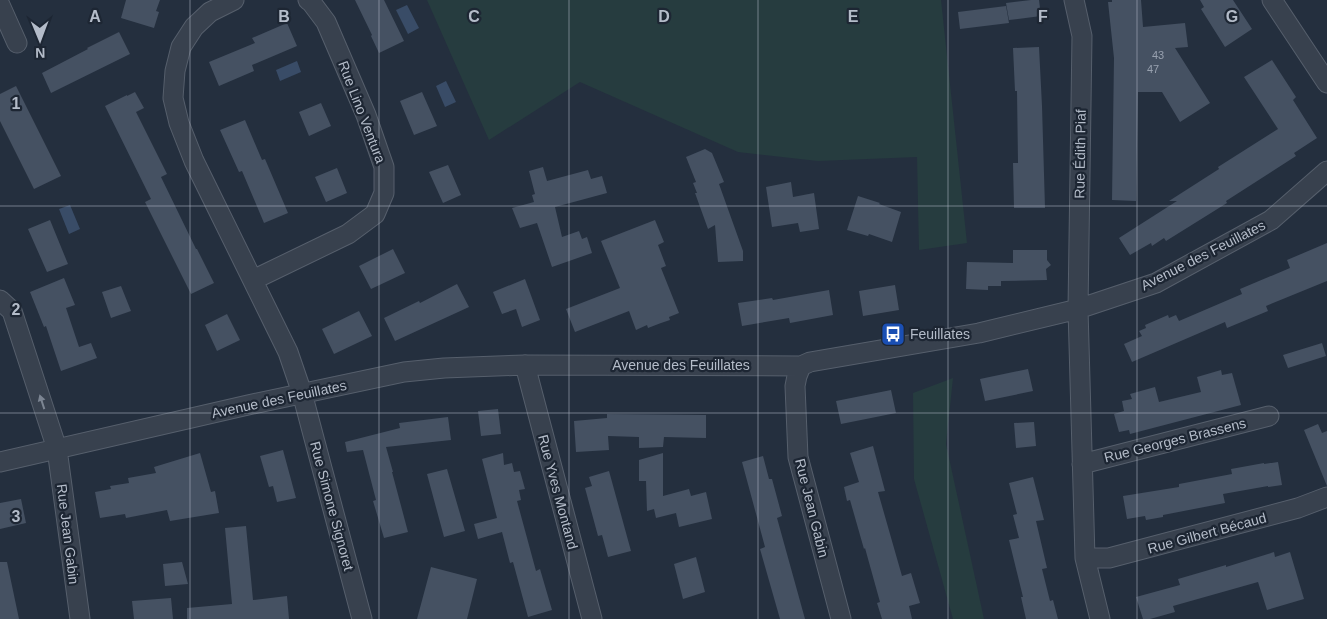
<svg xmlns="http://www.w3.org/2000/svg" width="1327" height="619" font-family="Helvetica,sans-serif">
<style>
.green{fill:#263c3f}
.water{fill:#394c67}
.building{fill:#455162}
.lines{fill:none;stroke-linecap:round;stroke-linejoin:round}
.minor-casing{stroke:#565f6c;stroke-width:21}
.minor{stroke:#38414e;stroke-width:19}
.oneway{fill:#7c8592}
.grid{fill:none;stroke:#b4bcc9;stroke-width:1;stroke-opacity:0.55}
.labels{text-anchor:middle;stroke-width:4.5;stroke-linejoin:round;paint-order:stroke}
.number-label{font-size:11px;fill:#98a1af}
.street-label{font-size:14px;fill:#b4bcc9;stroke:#1d2633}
.poi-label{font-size:14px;fill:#b4bcc9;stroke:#1d2633;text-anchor:start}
.grid-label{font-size:16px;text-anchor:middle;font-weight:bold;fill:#b4bcc9;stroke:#1d2633;stroke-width:4.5;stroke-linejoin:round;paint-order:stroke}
</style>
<rect width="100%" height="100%" fill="#242f3e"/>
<path class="green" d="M427 0H941L967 243 919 250 917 157 818 161 738 152 580 82 489 140Z
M953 378 946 444 984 619H953L914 479 913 393Z"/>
<path class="water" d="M407 5 419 28 408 34 396 10Z
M297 61 301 72 280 81 276 70Z
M446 81 456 102 445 107 436 86Z
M70 205 80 229 69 234 59 209Z"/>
<path class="building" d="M126 0H160L156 11 159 12 154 28 121 18Z
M355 0H384L404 41 379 53 371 36 372 35Z
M1031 0H1039L1041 16 1009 20 1006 3Z
M1112 0H1141L1143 27 1185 23 1188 47 1175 48 1210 103 1180 122 1162 92H1138L1136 201 1112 200 1114 58 1108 2H1112Z
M1200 0H1233L1252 29 1225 47 1201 9 1204 7Z
M1006 6 1009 23 960 29 958 12Z
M287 23 297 46 252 65 254 71 219 86 209 62 255 43 252 38Z
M119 32 130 54 51 93 42 73 88 49 87 48Z
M1039 47 1042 106 1045 208H1014L1013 163H1018L1017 91H1015L1013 48Z
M1272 60 1296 97 1293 100 1317 138 1294 153 1296 156 1226 201 1227 203 1166 241 1164 238 1152 246 1151 243 1130 255 1119 238 1177 201H1169L1219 169 1218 167 1278 129 1244 77Z
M16 86 61 176 34 189 0 121V94Z
M135 92 144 108 136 112 167 174 161 177 196 249H197L214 283 191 294 145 202 151 199 105 106 127 95V96Z
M422 92 437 126 414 135 400 101Z
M321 103 331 126 309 136 299 112Z
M245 120 262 160 265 159 288 213 264 223 242 171 239 172 220 130Z
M705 149 712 153 724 182 719 184 743 251V261L718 262 715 225 708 229 695 193H697L693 183 696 182 686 157Z
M448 165 461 195 443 203 429 172Z
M543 167 547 181 588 170 591 179 602 176 607 193 555 207 562 237 579 231 582 239 587 237 592 253 552 267 537 223 520 228 512 208 534 202 532 195 535 194 529 171Z
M337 168 347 193 326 202 315 177Z
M791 182 793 197 814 193 819 229 800 232 798 223 772 227 766 187Z
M858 196 880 203 879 204 901 212 892 242 869 234 868 236 847 230Z
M50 220 68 264 47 272 28 229Z
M655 220 664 242 658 245 666 266 661 268 679 313 669 317 670 320 661 323 648 328 647 325 636 330 629 311 575 332 566 309 620 288 601 241Z
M1327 243V281L1266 306 1268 311 1227 328 1225 322 1132 362 1124 344 1142 336 1139 331 1146 328 1145 325 1168 315 1169 318 1176 315 1179 321 1242 294 1240 289 1290 268 1287 260Z
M393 249 405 273 371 289 359 266Z
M1013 250H1047V260L1051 265 1046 269 1047 280 1001 281V286H988V290L966 289 967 262 1013 263Z
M64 278 75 305 66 308 79 347 91 343 97 358 61 371 46 326 44 327 30 292Z
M525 279 540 320 522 327 516 309 502 314 493 292Z
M457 284 469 307 395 341 384 318 419 301 420 303Z
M895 285 899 310 863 316 859 291Z
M121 286 131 311 111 318 102 292Z
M829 290 833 315 790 323 789 318 742 326 738 303 772 298 773 300Z
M359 311 372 336 334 354 322 329Z
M227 314 240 340 217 351 205 325Z
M1322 343 1326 356 1288 368 1283 355Z
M1028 369 1033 391 985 401 980 379Z
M1221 370 1222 375 1232 373 1241 405 1130 434 1129 430 1119 432 1114 414 1124 411 1122 401 1132 399 1130 394 1155 387 1159 402 1201 392 1197 377Z
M891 390 896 413 841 424 836 401Z
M498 409 501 434 481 436 478 411Z
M607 414 706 415V438L664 437 663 447 639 448V437L608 436 609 450 576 452 574 421 607 418Z
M448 417 451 440 386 447 393 472H392L408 532 384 538 373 501 376 500 363 450 347 452 345 442 400 428 399 423Z
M1034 422 1036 446 1016 448 1014 423Z
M1318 424 1322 433 1327 431V486L1304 430Z
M873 446 885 491 878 492 902 576 911 573 920 603 909 606 912 619H882L877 603 880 602 865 548 864 549 850 500 847 501 844 487 859 482 850 453Z
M283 450 296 498 277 502 273 486 269 487 260 456Z
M200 453 211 492 215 491 219 513 170 521 167 510 126 518 125 514 100 518 95 492 111 489 110 486 129 483 128 478 156 473 154 467Z
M503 453 504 465 512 463 514 472 520 471 525 489 519 490 521 500 517 501 536 571 540 569 552 610 528 617 513 562 510 563 502 532 478 539 474 524 497 518 482 459Z
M663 453V496L689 489 691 496 706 492 712 519 679 527 676 513 656 518 654 509 647 511 646 481H639V460Z
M763 456 769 479H772L782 516 777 518 805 619H780L760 549 765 547 742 462Z
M1278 462 1282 485 1268 487V486L1223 494 1225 503 1163 515V517L1146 520 1145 516 1127 519 1123 496 1179 487V484L1232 474 1231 469 1264 463V464Z
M447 469 465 531 444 537 427 474Z
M609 471 631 551 608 557 602 535 598 536 585 488 592 486 589 477Z
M1033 477 1044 520 1036 521 1047 568 1042 569 1050 601 1053 600 1058 619H1026L1021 597H1023L1009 540 1019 538 1013 515 1017 514 1009 483Z
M21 499 26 523 0 529V503Z
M246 526 253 600 287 596 289 619H187V608L232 604 225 528Z
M1274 552 1275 557 1290 552 1304 599 1267 610 1258 582 1173 606 1175 612 1150 619H1143L1136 597 1180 585 1178 579 1226 565V567Z
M696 557 705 592 683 599 674 564Z
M0 562H7L19 619H0Z
M182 562 188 584 165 586 163 564Z
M431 567 477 579 467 619H417Z
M171 598 173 619H134L132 601Z"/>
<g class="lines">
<g class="minor-casing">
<path id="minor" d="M234 0 210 12 194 27 181 47 175 71 173 98 179 123 194 161 288 352 302 393 362 619
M1074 0 1082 36 1078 309 1085 558 1100 619
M1272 0 1327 83
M0 5 17 43
M253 280 348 234 375 214 384 193V167L366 115 326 22 311 2 308 0
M0 300 12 311 57 449 80 619
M525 365 592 619
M801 366 797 376 795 386 798 457 841 619
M0 462 248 405 404 372 444 368 525 365 801 366 810 362 979 333 1078 309 1156 283 1271 220 1327 171
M1082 464 1269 416
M1085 558H1109L1298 508 1327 497"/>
</g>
<use href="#minor" class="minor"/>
</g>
<defs><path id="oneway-solid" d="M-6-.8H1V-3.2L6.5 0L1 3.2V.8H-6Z" transform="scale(1.25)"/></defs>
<use class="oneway" href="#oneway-solid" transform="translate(42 402) rotate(-108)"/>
<path class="grid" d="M190 0V619M379 0V619M569 0V619M758 0V619M948 0V619M1137 0V619M0 206H1327M0 413H1327"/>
<defs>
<g id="bus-square" transform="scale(1.25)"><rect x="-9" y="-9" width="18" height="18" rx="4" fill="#1a4fb4" stroke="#1d2633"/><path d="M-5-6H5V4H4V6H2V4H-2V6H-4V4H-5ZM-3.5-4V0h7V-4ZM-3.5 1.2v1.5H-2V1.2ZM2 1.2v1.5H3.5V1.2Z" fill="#fff"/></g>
</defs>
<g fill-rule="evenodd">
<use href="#bus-square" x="893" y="334"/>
</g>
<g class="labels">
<g class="number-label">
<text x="1158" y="59">43</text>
<text x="1153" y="73">47</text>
</g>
<g class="street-label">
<text transform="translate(362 112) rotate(69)" y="5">Rue Lino Ventura</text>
<text transform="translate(1080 154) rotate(-89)" y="5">Rue Édith Piaf</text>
<text transform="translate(1203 255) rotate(-27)" y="5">Avenue des Feuillates</text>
<text x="681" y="370">Avenue des Feuillates</text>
<text transform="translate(279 399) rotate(-12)" y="5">Avenue des Feuillates</text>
<text transform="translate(1175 440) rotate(-14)" y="5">Rue Georges Brassens</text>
<text transform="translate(558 492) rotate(75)" y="5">Rue Yves Montand</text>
<text transform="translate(332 506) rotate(75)" y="5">Rue Simone Signoret</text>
<text transform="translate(812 508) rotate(76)" y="5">Rue Jean Gabin</text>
<text transform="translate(1207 533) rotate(-15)" y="5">Rue Gilbert Bécaud</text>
<text transform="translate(68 534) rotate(83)" y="5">Rue Jean Gabin</text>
</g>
<g class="poi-label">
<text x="910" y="339">Feuillates</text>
</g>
</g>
<g class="grid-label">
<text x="95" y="22">A</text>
<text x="284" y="22">B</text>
<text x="474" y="22">C</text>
<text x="664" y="22">D</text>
<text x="853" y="22">E</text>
<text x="1043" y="22">F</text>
<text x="1232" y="22">G</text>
<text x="16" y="109">1</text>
<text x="16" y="315">2</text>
<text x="16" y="522">3</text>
</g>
<g transform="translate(40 40) rotate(179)" stroke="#1d2633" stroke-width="4" paint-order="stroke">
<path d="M0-4L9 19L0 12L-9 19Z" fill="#b4bcc9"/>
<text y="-8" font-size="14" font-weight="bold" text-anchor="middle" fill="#b4bcc9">N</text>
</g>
</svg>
